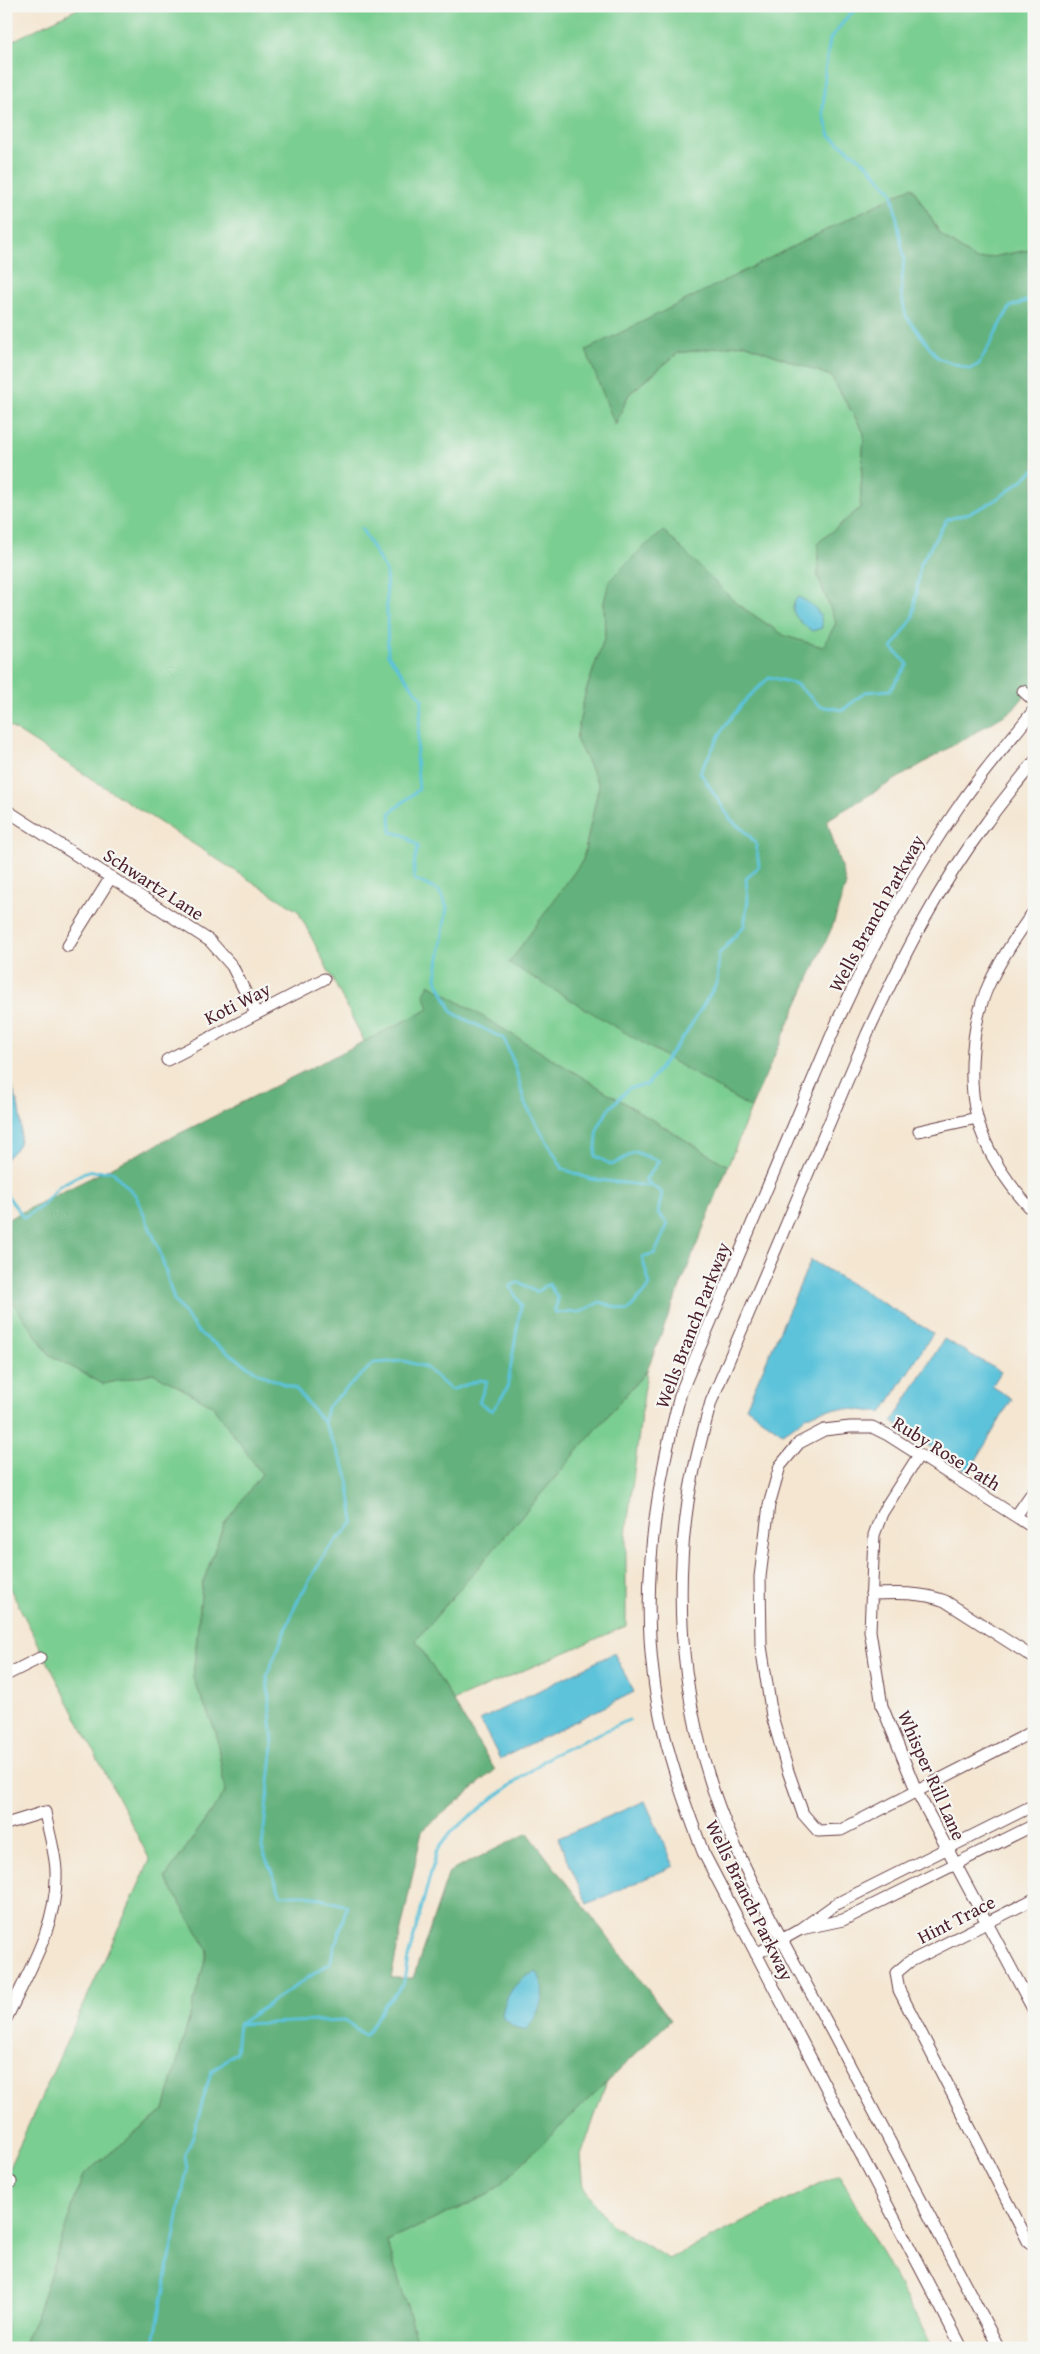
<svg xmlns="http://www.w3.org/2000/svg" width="1040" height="2354" font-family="'Gentium Book Plus',serif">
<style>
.green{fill:#7ace91;stroke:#62765e}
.forest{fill:#63b17b;stroke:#566853}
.water{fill:#5dc3da;stroke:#547182}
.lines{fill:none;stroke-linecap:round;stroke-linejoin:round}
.stream{stroke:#5dc3da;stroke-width:3}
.minor-casing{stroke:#643d44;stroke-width:13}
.minor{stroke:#fff;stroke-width:11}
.labels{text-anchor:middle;stroke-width:4.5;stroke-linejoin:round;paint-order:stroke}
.street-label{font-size:19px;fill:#4a1f2b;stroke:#f6f6f2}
</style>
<rect width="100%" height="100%" fill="#f6f6f2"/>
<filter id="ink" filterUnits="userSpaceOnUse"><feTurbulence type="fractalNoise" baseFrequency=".02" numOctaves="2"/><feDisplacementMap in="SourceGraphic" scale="10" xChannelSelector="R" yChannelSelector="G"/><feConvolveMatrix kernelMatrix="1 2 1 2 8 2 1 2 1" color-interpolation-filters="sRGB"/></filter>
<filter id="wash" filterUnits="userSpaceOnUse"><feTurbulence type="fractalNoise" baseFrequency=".0096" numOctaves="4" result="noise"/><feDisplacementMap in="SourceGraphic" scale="20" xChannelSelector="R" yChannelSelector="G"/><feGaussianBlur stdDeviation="1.12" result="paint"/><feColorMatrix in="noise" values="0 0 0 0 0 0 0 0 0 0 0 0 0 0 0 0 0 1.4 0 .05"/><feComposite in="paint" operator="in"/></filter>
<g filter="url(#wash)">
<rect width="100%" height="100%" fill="#f4e6d1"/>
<path class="green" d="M83 6H1034V249L976 260 941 235 912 187 587 350 616 424 629 394 678 353 744 344 831 376 864 433 860 509 818 543V577L836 623 823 647 785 636 737 604 664 532 604 602 605 636 585 694 576 739 599 785 583 860 510 962 751 1108 728 1166 429 984 430 1009 365 1043 298 911 6 724V44Z
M6 1293 50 1355 103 1384 153 1373 212 1405 262 1474 224 1524 202 1585 193 1678 216 1732 225 1792 165 1878 208 1950 164 2110 83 2175 38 2311 22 2348H6V2174L150 1860 6 1581Z
M647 1370 626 1535V1626L453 1701 416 1640Z
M607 2081 581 2156 584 2188 610 2224 669 2259 839 2174 933 2348H415L417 2339 387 2241 490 2194Z"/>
<path class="forest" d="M912 187 941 235 976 260 1034 249V684L1013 710 827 820 846 884 833 925 751 1108 509 963 583 860 599 785 576 739 585 694 605 636 604 602 609 581 640 550 664 531 737 604 785 636 823 647 836 623 818 577V543L860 508 864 433 831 376 744 344 678 353 629 394 615 425 586 350Z
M429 984 728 1166 647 1370 416 1640 495 1770 422 1831 391 1978H413L449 1872 528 1833 671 2020 490 2194 387 2241 417 2339 415 2348H22L38 2311 83 2175 164 2110 208 1950 165 1878 225 1792 216 1732 193 1678 202 1585 224 1524 262 1474 212 1405 153 1373 103 1384 50 1355 6 1293V1220L429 1009 424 994Z"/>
<path class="water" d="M798 597C812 603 823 612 822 628L812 631C800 622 785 611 798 597Z
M6 1078C18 1094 24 1123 19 1143 17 1149 10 1154 6 1159Z
M811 1260 933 1333 882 1413C859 1410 830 1404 808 1416 798 1421 792 1429 782 1433L746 1407Z
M944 1339 1001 1372 992 1386 1012 1399 969 1472 892 1422Z
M614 1653 634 1692 500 1759 480 1720Z
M645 1801 674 1866 587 1904 558 1838Z
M537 1972C549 1994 539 2012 527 2030L514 2027 502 2017C503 1998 517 1977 537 1972Z"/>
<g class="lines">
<path class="stream" d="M861 6 849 15 830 39 825 71 823 113 830 136 867 164 892 192 904 258 901 293 906 316 938 358 970 369 979 364 1010 307 1034 298
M361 528 386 571 388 655 422 699 416 758 419 789 390 813 391 832 404 835 418 846 414 864V879L439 891 447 907 436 978 453 1013 504 1039 515 1066 525 1104 563 1169 590 1179 650 1186
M6 1194 24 1218 42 1206 59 1186 85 1172 112 1171 136 1196 159 1249 174 1300 199 1333 260 1374 296 1389 324 1423
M240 2024 345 2020 365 2036 386 2003 403 1985 408 1958 437 1850 451 1832 488 1802 552 1755 629 1720
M153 2348 187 2169 185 2155 192 2139 211 2072 236 2052 239 2024 330 1963 347 1906 307 1895H281L262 1848 273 1745 267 1675 297 1602 326 1552 354 1522 347 1473 324 1423 327 1407 374 1363 404 1361 425 1367 451 1390 480 1380 487 1381 479 1402 492 1411 507 1389 521 1305 510 1286 519 1282 536 1292 549 1284 558 1299 554 1313 580 1312 600 1302 628 1311 650 1285 642 1257 655 1253 668 1224 658 1213 662 1193 645 1180 659 1161 635 1152 612 1165 595 1156 598 1128 608 1110 629 1088 647 1085 685 1035 717 983 719 954 744 926 748 900 746 879 759 866 756 844 748 834 731 820 700 772 724 727 747 698 770 677 796 684 820 706 843 710 865 692 890 690 908 664 892 648 913 618 920 565 947 519C984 512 1006 494 1034 470"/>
</g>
</g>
<g filter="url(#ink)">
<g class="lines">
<g class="minor-casing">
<path id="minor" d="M1023 691 1034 701
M6 810 210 941 232 966 256 1013
M1034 911C1018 934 1002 957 990 982 972 1019 967 1078 977 1117 985 1152 1010 1187 1034 1212
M68 946 111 877
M167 1060 324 979
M919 1131 977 1118
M919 1455 882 1513 874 1535 870 1631 882 1706 916 1790 1034 2011
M1016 1516 1034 1490
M1034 1528 888 1435 872 1427H850L824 1430 799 1443 780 1466 769 1505 760 1577 761 1646 772 1716 788 1771 803 1814 818 1831 841 1830 1034 1731
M871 1594C896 1593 921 1592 945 1601L1034 1658
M6 1675 40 1658
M1034 1805 836 1904 801 1929 843 1920 1034 1825
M6 1824 45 1812C48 1830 56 1855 56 1872 58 1925 28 1972 6 2019
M1034 1899 909 1962 896 1973 899 1990 1029 2243 1034 2246
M756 1954 801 1929
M6 2180 11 2182
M962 2348 703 1852C688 1812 674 1774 664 1733 636 1620 651 1503 681 1392L838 1020C872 945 912 874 959 806 981 773 1009 742 1034 710
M999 2348C943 2242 887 2136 831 2030 797 1967 761 1904 732 1839 686 1733 671 1616 688 1502 693 1468 702 1435 711 1402L867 1034C901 960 938 887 987 822 1002 801 1018 782 1034 762"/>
</g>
<use href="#minor" class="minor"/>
</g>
</g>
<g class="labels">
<g class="street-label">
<text transform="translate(154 884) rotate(33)" y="7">Schwartz Lane</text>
<text transform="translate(876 913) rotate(-61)" y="7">Wells Branch Parkway</text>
<text transform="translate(237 1003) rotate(-27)" y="7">Koti Way</text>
<text transform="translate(692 1325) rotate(-69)" y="7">Wells Branch Parkway</text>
<text transform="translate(947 1453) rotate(32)" y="7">Ruby Rose Path</text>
<text transform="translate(932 1775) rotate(66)" y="7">Whisper Rill Lane</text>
<text transform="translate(750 1900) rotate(64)" y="7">Wells Branch Parkway</text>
<text transform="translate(956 1919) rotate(-27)" y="7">Hint Trace</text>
</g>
</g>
<rect width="1040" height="2354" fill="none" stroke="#f6f6f2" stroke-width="25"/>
</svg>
